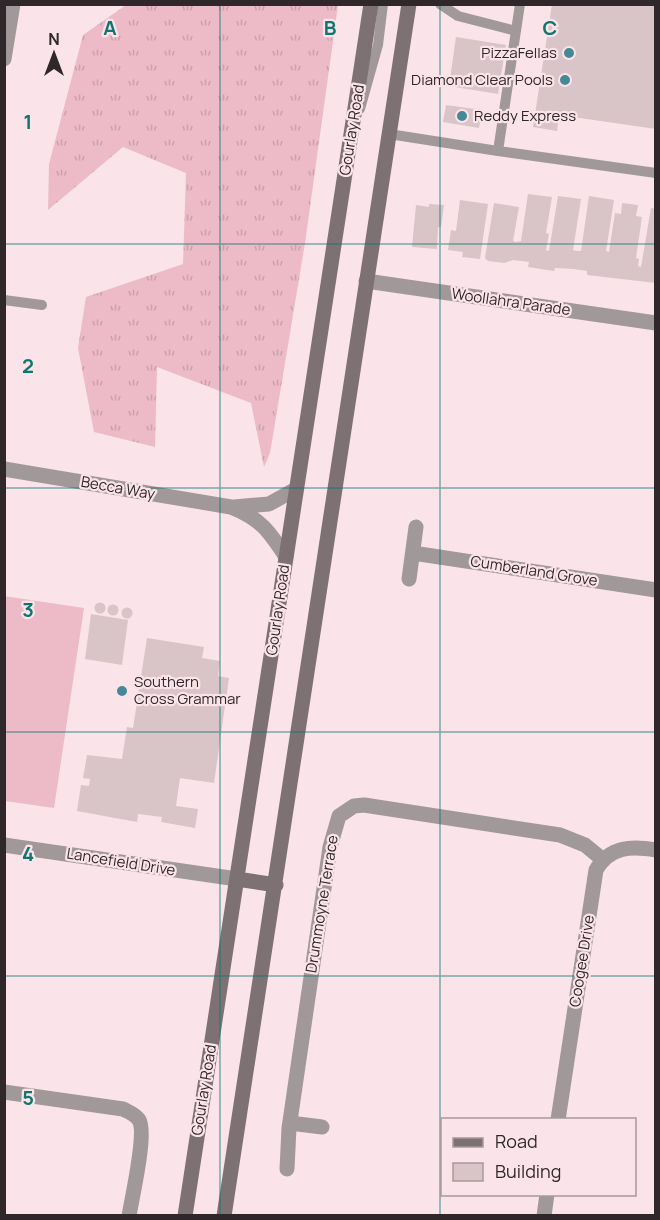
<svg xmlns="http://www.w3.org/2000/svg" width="660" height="1220" font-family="Manrope,sans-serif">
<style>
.grass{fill:url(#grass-tufts)}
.pitch{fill:#ecbbc7}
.building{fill:#d9c4c8}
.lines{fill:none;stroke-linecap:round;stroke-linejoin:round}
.service{stroke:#a1989a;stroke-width:10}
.minor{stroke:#a1989a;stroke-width:15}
.secondary{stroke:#7e7174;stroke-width:15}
.grid{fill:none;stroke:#0f766e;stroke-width:1.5;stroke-opacity:0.55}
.poi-dot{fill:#458997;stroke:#fae4e9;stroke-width:2}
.labels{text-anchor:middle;stroke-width:4.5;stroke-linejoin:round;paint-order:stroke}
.poi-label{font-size:15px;fill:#2f2729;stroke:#fae4e9;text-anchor:end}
.street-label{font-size:15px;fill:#2f2729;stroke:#fae4e9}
.grid-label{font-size:20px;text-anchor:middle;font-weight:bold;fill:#0f766e;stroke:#fae4e9;stroke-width:4.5;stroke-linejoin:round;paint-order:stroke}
</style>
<defs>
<pattern id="grass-tufts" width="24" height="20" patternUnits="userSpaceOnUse" patternTransform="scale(1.5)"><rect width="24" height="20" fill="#ecbbc7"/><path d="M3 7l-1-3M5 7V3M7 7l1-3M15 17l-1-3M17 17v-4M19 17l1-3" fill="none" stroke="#cba1ab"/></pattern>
</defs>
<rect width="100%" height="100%" fill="#fae4e9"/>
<path class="grass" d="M126 5H338L305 243 270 453 264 467 251 403 157 367 155 447 94 432 78 348 86 297 183 264 186 173 123 147 48 210 49 164 83 35Z"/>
<path class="pitch" d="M4 596 84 608 54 808 5 801Z"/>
<path class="building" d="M552 4H656V129L559 115 557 131 533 127Z
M456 37 506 45 498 94 449 86Z
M446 105 482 110 479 128 443 122Z
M528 194 552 197 546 233 549 234 546 250 549 251 558 196 581 199 573 250 577 251H581L589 196 614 200 606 251 609 252 615 213 621 214 622 203 638 205 636 216 642 217 636 258 639 259 638 266 641 267 651 208 656 209V283L587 275V271L574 269 555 268 554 271 528 267 529 262 513 260 504 263 488 261 485 258 494 203 519 207 513 241 516 242 521 241Z
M460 200 488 204 480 259 462 257 463 252 448 250 451 230 456 231Z
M429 204 444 205 441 227H438L437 249 412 247 416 205 429 207Z
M94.5 608a5.5 5.5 0 1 1 11 0a5.5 5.5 0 1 1-11 0Z
M107.5 610a5.5 5.5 0 1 1 11 0a5.5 5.5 0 1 1-11 0Z
M121.5 613a5.5 5.5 0 1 1 11 0a5.5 5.5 0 1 1-11 0Z
M91 614 128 620 122 665 85 659Z
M147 638 204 647 202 658 220 661 218 676 229 678 214 783 180 778 176 806 198 809 195 828 161 822 162 817 138 814 137 822 77 811 81 785 89 786 90 779 83 778 87 755 122 759 127 727 133 728Z"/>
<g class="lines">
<path class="service" d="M440 4 458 16 516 31
M360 109 378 45 383 4
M389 134 498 151 520 4
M498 151 656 173
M4 300 42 305"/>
<path class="minor" d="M4 59 13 4
M366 281 656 323
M4 469 231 507C261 519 269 531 286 557
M234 507 269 504 296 489
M413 553 656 590
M409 579 416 527
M4 845 237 879
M4 1092 123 1109C129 1112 135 1114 139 1120 147 1133 132 1197 129 1216
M558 1120 596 870C610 846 631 846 656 850
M290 1123 322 1127
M287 1169 289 1128 330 847 339 816 354 806 364 805 560 835 585 845 602 859
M544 1216 547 1194"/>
<path class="secondary" d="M237 879 276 885
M185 1216 371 4
M224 1216 409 4"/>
</g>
<path class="grid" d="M220 4V1216M440 4V1216M4 244H656M4 488H656M4 732H656M4 976H656"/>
<g class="poi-dot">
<circle cx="569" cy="53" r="6"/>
<circle cx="565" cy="80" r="6"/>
<circle cx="462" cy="116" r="6"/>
<circle cx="122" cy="691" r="6"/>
</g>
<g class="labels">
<g class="poi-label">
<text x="557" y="58">PizzaFellas</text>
<text x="553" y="85">Diamond Clear Pools</text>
<text x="474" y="121" text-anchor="start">Reddy Express</text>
<text x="134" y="687" text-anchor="start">Southern<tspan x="134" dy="17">Cross Grammar</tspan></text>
</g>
<g class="street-label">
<text transform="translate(352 130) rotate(-81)" y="5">Gourlay Road</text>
<text transform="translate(511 302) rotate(8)" y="5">Woollahra Parade</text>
<text transform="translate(118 488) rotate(10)" y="5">Becca Way</text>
<text transform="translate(534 571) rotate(9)" y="5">Cumberland Grove</text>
<text transform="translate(278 610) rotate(-82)" y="5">Gourlay Road</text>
<text transform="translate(121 862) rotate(9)" y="5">Lancefield Drive</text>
<text transform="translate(322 904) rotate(-81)" y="5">Drummoyne Terrace</text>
<text transform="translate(582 961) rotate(-81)" y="5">Coogee Drive</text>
<text transform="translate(204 1090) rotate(-81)" y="5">Gourlay Road</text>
</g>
</g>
<g class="grid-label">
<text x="110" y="35">A</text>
<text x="330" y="35">B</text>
<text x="550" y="35">C</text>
<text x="28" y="129">1</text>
<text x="28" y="373">2</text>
<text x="28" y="617">3</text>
<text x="28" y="861">4</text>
<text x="28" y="1105">5</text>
</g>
<rect width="660" height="1220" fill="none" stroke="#2f2729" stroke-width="12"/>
<rect x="441" y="1118" width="195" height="78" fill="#fae4e9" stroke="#a9989c" stroke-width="1.5"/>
<rect x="453" y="1138" width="30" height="9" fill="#7e7174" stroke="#a9989c" stroke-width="1.5"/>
<text x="495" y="1148" font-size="18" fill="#2f2729">Road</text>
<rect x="453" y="1163" width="30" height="18" fill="#d9c4c8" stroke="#a9989c" stroke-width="1.5"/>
<text x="495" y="1178" font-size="18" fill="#2f2729">Building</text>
<g transform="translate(54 54)" stroke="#fae4e9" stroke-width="4.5" paint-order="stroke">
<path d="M0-4.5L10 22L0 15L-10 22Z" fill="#2f2729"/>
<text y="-9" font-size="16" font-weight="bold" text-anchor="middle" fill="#2f2729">N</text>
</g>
</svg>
